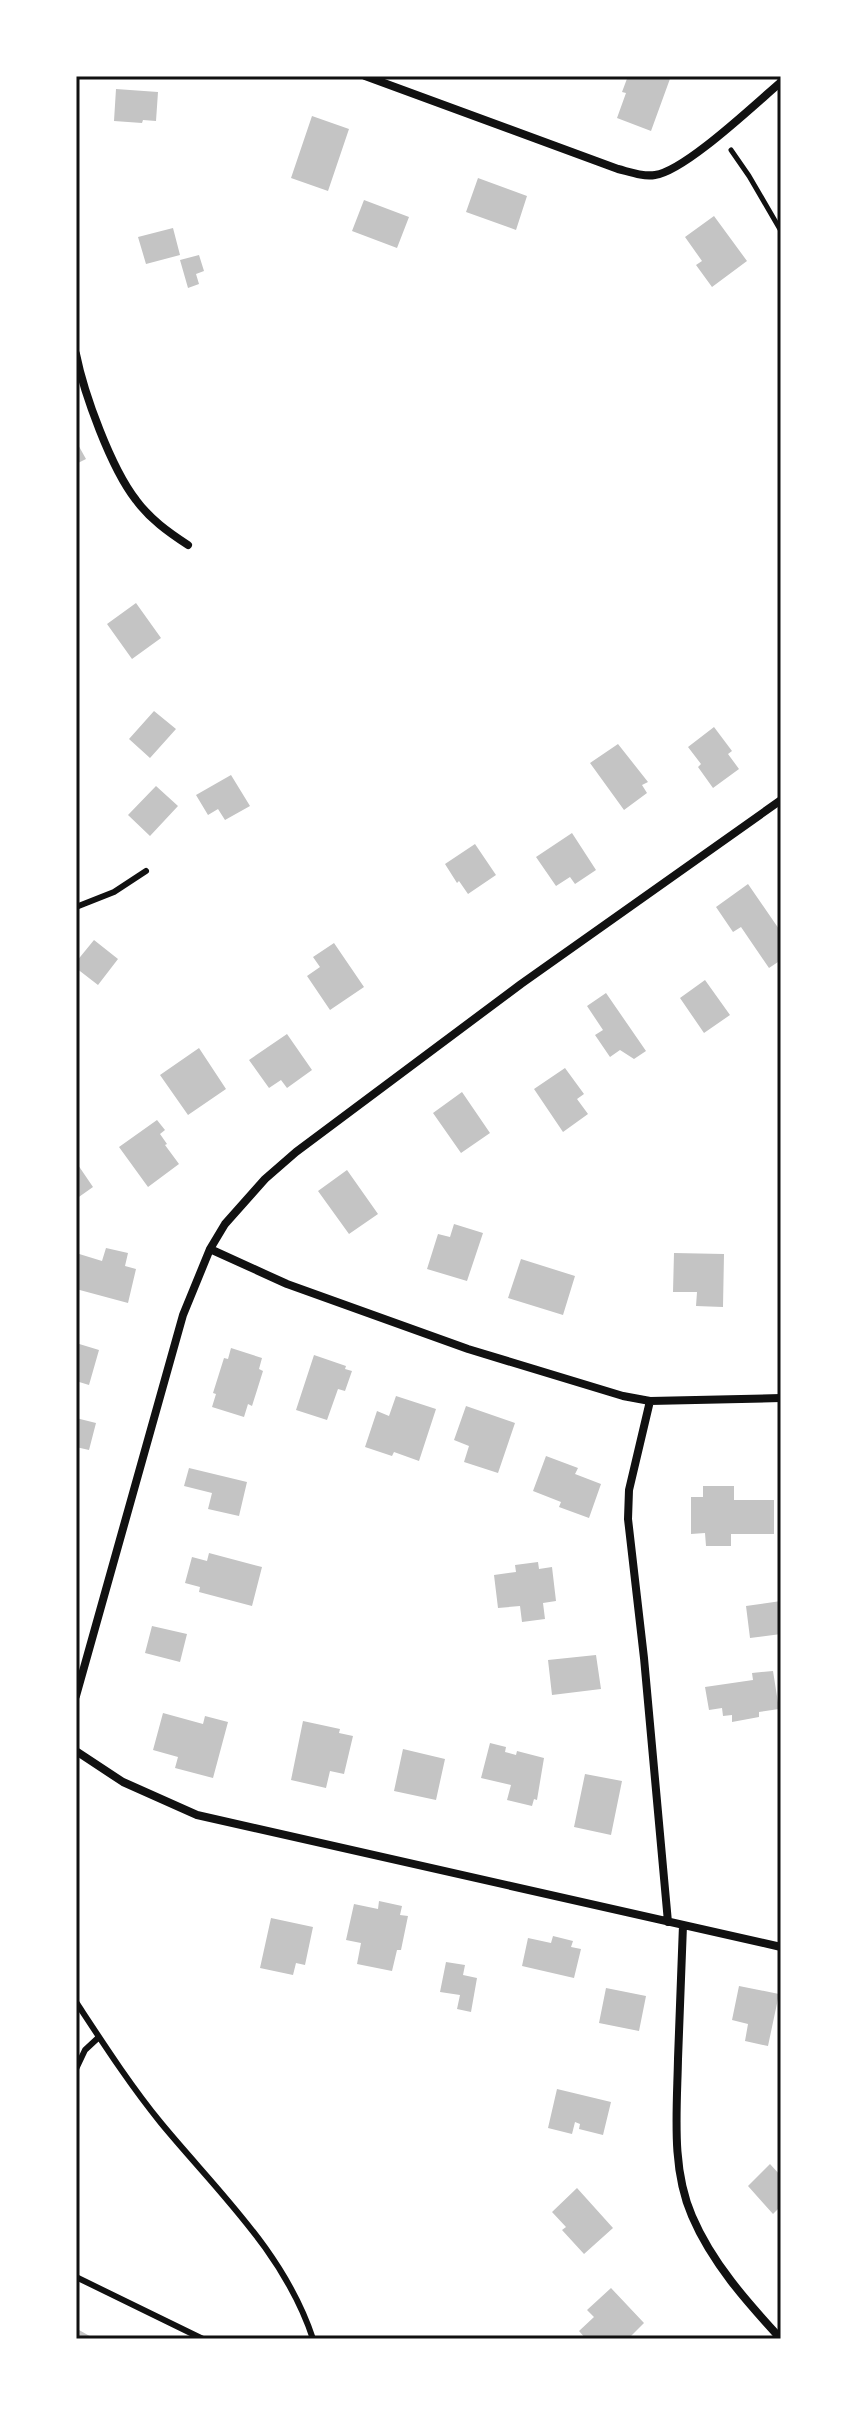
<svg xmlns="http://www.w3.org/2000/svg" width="857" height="2415" font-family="'PT Sans Narrow',sans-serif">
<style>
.building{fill:#c4c4c4}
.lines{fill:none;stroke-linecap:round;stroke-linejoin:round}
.path{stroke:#111;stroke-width:5}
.service{stroke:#111;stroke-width:6}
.minor{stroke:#111;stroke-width:8}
.neatline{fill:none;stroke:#111;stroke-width:3}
</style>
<rect width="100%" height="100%" fill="#fff"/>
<path class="building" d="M628 76H671L651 131 617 118 626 93 622 92Z
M116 89 158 92 156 121 143 120 142 123 114 121Z
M312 116 349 129 328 191 291 178Z
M478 178 527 196 516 230 466 212Z
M364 200 409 217 397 248 352 231Z
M714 216 747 261 712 287 696 265 702 261 685 237Z
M173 228 180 255 146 264 138 237Z
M199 255 204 271 196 274 199 284 188 288 180 260Z
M76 441 86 459 76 464Z
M136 603 161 638 132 659 107 624Z
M154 711 176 729 150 758 129 739Z
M714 727 732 751 728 754 739 769 713 788 698 767 701 764 688 747Z
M618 744 648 782 642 785 647 793 624 810 590 763Z
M231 775 250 806 225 820 218 809 208 815 196 795Z
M156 786 178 806 150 836 128 815Z
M572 833 596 870 575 884 570 877 556 886 536 857Z
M475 844 496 875 468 894 459 881 457 883 445 864Z
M748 884 781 932V960L769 968 741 927 733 932 716 907Z
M94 940 118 959 98 985 76 968V962Z
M334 943 364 987 330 1010 307 976 320 967 313 957Z
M705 980 730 1015 704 1033 680 998Z
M606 993 646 1051 634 1059 620 1050 610 1057 595 1035 603 1030 587 1006Z
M287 1034 312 1070 287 1088 281 1080 269 1088 249 1060Z
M199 1048 226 1089 188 1115 160 1075Z
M565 1068 584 1094 577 1099 588 1114 563 1132 534 1089Z
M462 1092 490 1133 461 1153 433 1113Z
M157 1120 165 1130 160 1134 167 1144 165 1145 179 1164 148 1187 119 1147Z
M76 1162 93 1187 76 1199Z
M347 1170 378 1214 349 1234 318 1191Z
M454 1224 483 1233 467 1281 427 1269 438 1234 450 1237Z
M106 1248 128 1253 125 1266 136 1269 128 1303 76 1289V1253L102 1261Z
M674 1253 724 1254 723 1307 696 1306 697 1292H673Z
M521 1259 575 1276 563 1315 508 1298Z
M76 1343 99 1350 89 1385 76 1381Z
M231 1348 262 1358 259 1369 263 1371 252 1406 248 1404 244 1417 212 1407 216 1394 213 1393 224 1358 228 1359Z
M314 1355 346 1366 345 1369 352 1371 345 1391 338 1389 327 1420 296 1410Z
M396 1396 436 1409 419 1461 394 1452 392 1456 365 1447 377 1411 389 1416Z
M466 1406 515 1423 498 1473 464 1462 469 1446 454 1440Z
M76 1418 96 1423 89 1450 76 1447Z
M546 1456 578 1468 575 1474 601 1484 589 1518 559 1507 561 1502 533 1491Z
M189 1468 247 1482 239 1516 208 1509 212 1493 184 1486Z
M703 1486H734V1500H774V1534H731V1546H706L705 1533 691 1534V1497H703Z
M209 1553 262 1567 252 1606 199 1592 200 1587 185 1583 192 1557 207 1561Z
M538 1562 539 1569 552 1567 556 1601 543 1603 545 1619 522 1622 520 1606 498 1608 494 1575 516 1572 515 1565Z
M781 1601V1634L750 1638 746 1606Z
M152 1626 187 1634 180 1662 145 1653Z
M596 1655 601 1689 552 1695 548 1660Z
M773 1671 779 1709 759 1712V1717L732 1722V1715L723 1716 722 1708 709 1710 705 1687 753 1680 752 1673Z
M163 1713 203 1724 205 1716 228 1722 213 1778 175 1768 178 1757 153 1750Z
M303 1721 340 1729 339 1733 353 1736 344 1774 330 1771 326 1788 291 1780Z
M490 1743 506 1747 505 1752 516 1755 517 1751 544 1758 537 1800 534 1799 532 1806 507 1800 511 1785 481 1778Z
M403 1749 445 1759 436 1800 394 1791Z
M585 1774 622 1781 611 1835 574 1827Z
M379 1901 402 1906 400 1915 408 1916 401 1950H397L392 1971 357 1964 361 1943 346 1940 354 1904 378 1909Z
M271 1918 313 1927 305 1965 296 1963 293 1975 260 1968Z
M553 1936 573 1941 571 1947 581 1949 574 1978 522 1966 528 1938 551 1943Z
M446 1962 465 1965 463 1975 477 1978 471 2012 457 2009 460 1995 440 1992Z
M739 1986 779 1994 768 2046 745 2041 748 2024 732 2020Z
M606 1988 646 1996 639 2031 599 2023Z
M557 2089 611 2102 603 2135 579 2129 580 2124 575 2122 572 2134 548 2128Z
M770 2164 781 2176V2206L773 2214 748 2186Z
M577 2188 613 2228 584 2254 562 2230 566 2227 552 2212Z
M611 2288 644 2323 628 2339H586L579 2331 594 2317 587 2310Z
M79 2330 95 2339H76Z"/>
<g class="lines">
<path class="path" d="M731 150 749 176 781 231"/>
<path class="service" d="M76 907 114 892 146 871
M76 2002C103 2043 130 2085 161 2123 217 2191 285 2253 313 2339
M76 2069 85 2050 99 2037
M76 2277 203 2339"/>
<path class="minor" d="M365 76 618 169C630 172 643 177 655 175 685 171 755 104 781 82
M76 354C84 394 111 468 136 500 150 519 168 532 188 545
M210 1249 287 1284 468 1349 623 1396 650 1401 781 1398
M650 1401 629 1490 628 1519 644 1658 668 1922
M76 1696 183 1315 210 1249 225 1224 265 1179 296 1152 521 984 781 800
M76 1751 123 1782 197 1815 781 1947
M683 1925C681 1970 680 2015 678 2059 677 2111 671 2168 692 2216 712 2263 747 2302 781 2339"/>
</g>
<rect width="857" height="2415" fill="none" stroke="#ffffff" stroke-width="156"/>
<rect x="78" y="78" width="701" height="2259" class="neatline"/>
</svg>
